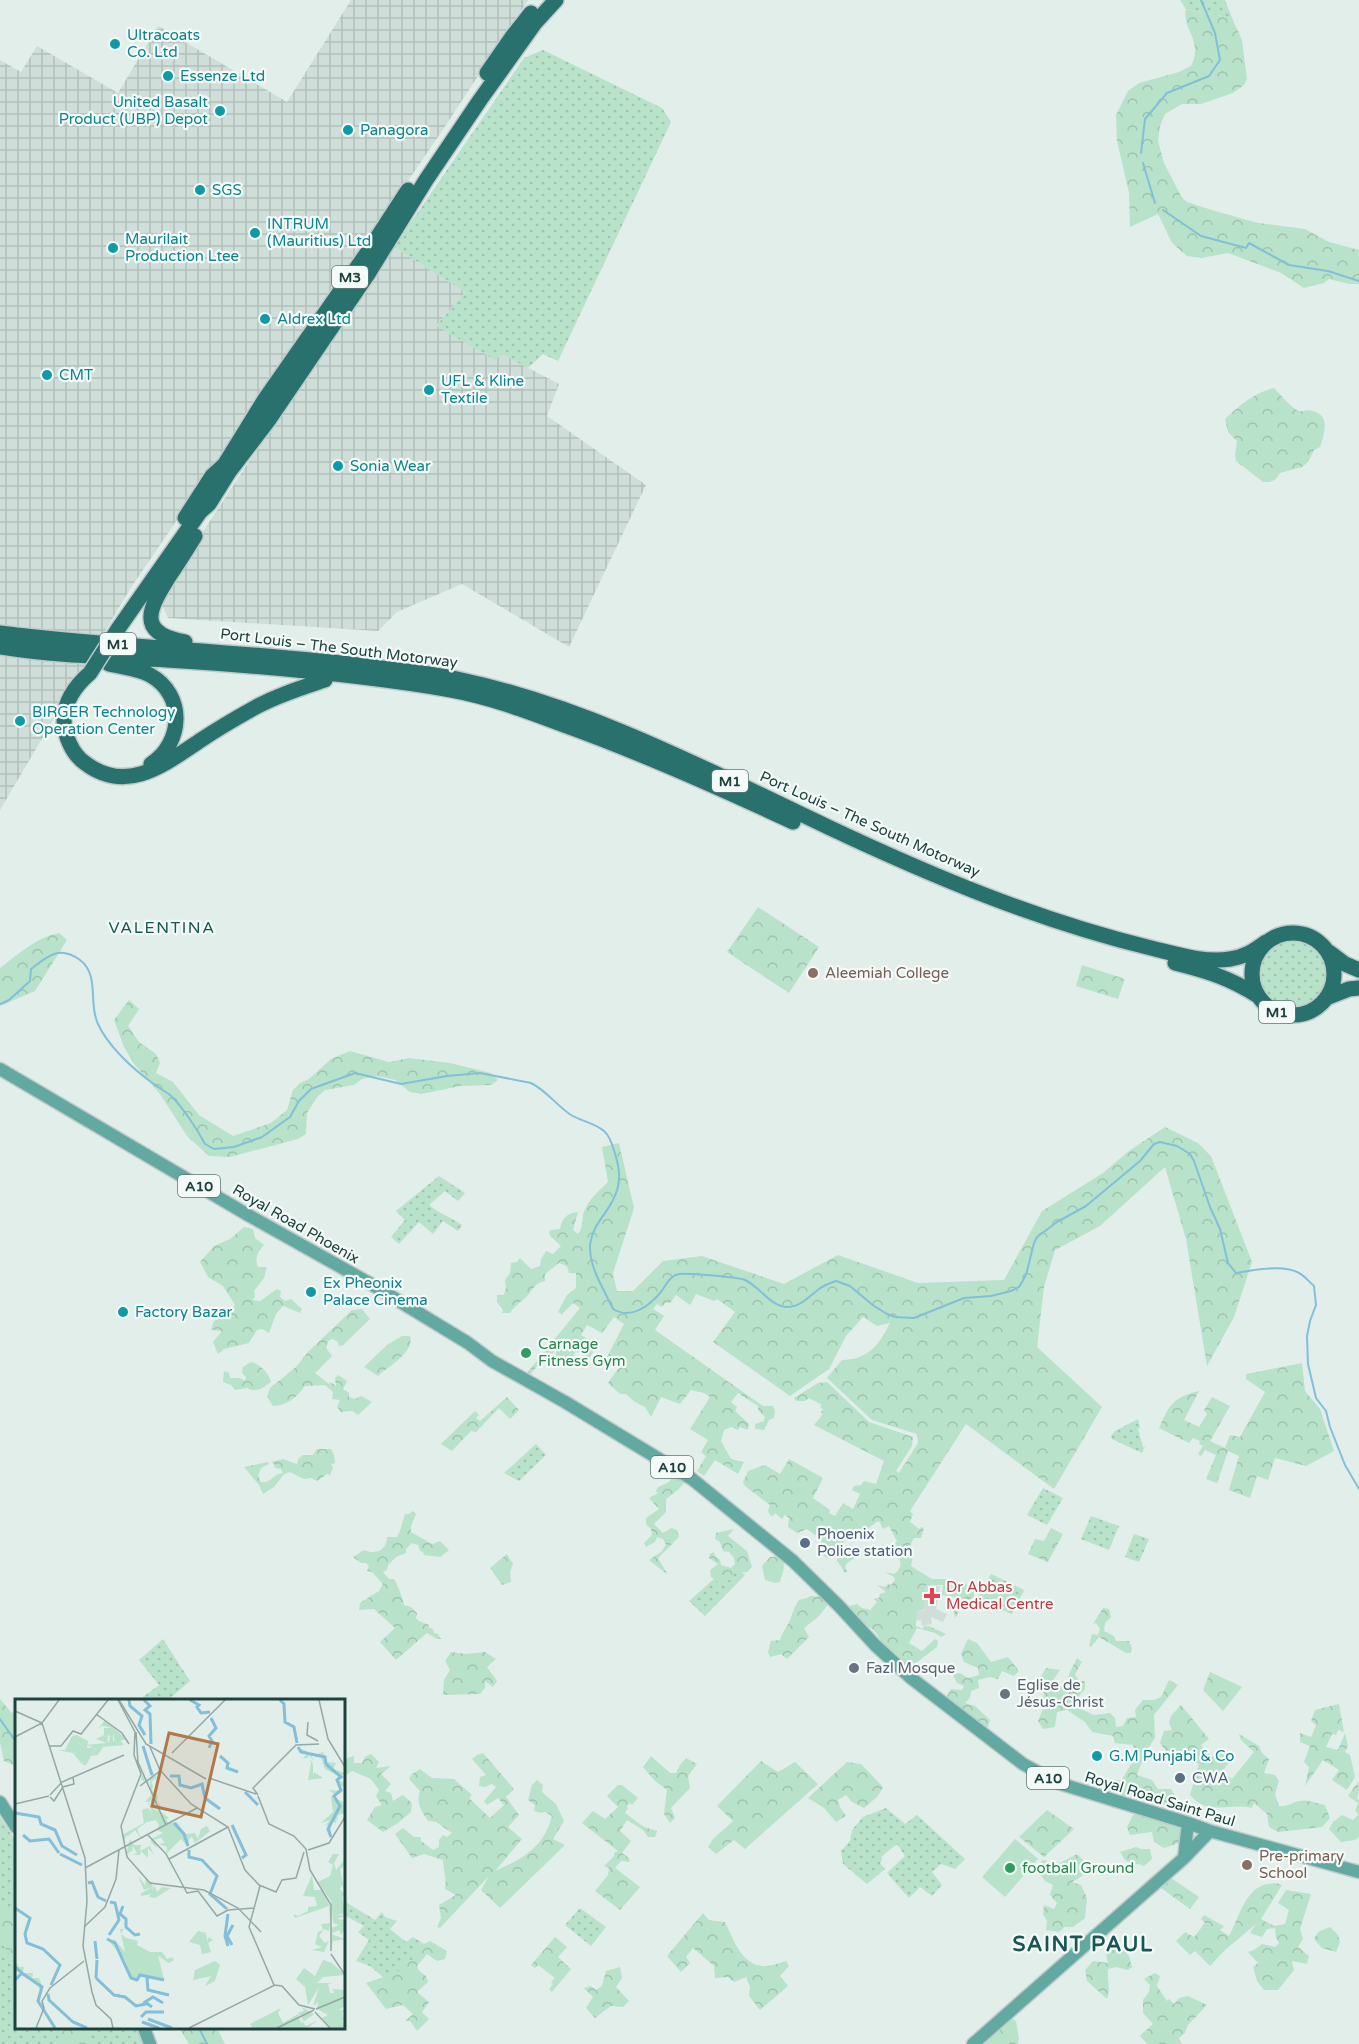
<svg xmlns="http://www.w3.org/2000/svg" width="1359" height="2044" font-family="'Varela Round',sans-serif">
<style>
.built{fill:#d0deda}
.industrial{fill:url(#industrial-grid)}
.grass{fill:url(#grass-dots)}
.forest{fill:url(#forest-crowns)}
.pitch{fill:#b8e2ca}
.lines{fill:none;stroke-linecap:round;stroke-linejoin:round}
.stream{stroke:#83bfd9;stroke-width:2}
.major-casing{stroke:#c0cac9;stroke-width:15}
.highway-casing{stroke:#c0cac9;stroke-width:18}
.major{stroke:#61a9a1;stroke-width:12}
.highway{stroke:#28716d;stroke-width:15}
.highway-bridge-casing{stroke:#c0cac9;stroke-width:18;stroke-linecap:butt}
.highway-bridge{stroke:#28716d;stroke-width:15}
.culture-dot{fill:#0f9aa8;stroke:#f3faf7;stroke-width:2}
.education-dot{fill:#8d6e63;stroke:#f3faf7;stroke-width:2}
.leisure-dot{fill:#2e9e5b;stroke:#f3faf7;stroke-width:2}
.service-dot{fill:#5c6f8a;stroke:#f3faf7;stroke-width:2}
.health-dot{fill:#e0444e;stroke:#f3faf7;stroke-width:2}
.worship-dot{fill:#6b7280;stroke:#f3faf7;stroke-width:2}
.labels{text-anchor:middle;stroke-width:4.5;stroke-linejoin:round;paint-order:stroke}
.shield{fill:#f3faf7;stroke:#5f7875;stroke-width:1.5}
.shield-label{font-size:14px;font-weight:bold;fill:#1f413d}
.culture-label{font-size:15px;fill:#0d838f;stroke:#f3faf7;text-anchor:start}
.street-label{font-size:15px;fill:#1f413d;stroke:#f3faf7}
.education-label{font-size:15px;fill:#785e54;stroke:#f3faf7;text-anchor:start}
.leisure-label{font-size:15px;fill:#27864d;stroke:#f3faf7;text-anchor:start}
.service-label{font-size:15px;fill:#4e5e75;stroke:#f3faf7;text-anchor:start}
.health-label{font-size:15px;fill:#be3a42;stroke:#f3faf7;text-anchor:start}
.worship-label{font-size:15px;fill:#5b616d;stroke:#f3faf7;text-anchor:start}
.neighbourhood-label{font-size:16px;letter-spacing:1.5px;fill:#195651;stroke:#f3faf7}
.district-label{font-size:21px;font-weight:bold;letter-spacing:1.5px;fill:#195651;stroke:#f3faf7}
.inset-river{fill:none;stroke:#83bfd9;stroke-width:3}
.inset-road{fill:none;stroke:#94a9a5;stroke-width:1.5}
.view{fill:#b17849;fill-opacity:0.15;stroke:#b17849;stroke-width:3}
.inset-edge{fill:none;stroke:#1f413d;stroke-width:3}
</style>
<defs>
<pattern id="industrial-grid" width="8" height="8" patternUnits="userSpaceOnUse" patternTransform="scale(1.5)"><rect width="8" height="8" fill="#d0deda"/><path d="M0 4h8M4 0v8" fill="none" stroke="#b2c0bc"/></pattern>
<pattern id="grass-dots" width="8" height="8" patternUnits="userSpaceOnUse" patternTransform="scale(1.5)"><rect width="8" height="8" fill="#b8e2ca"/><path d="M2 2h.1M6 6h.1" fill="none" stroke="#9ec3ae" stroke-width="1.8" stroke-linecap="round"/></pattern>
<pattern id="forest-crowns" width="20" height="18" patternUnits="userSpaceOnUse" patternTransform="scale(1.5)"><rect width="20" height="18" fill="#b8e2ca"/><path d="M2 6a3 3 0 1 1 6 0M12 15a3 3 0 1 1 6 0" fill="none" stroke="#9ec3ae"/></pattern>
</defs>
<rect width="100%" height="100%" fill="#e2eeea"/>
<path class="built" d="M926 1585 940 1586 936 1609 947 1614 943 1622 931 1617 932 1624 922 1626 921 1620 914 1621 913 1612 924 1610Z"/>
<path class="industrial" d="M351 0H528L444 128 130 589 0 810V60L21 72 37 46 118 93 158 26 287 102Z
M394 247 465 292 436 326 502 354 559 384 547 416 646 485 569 647 462 584 397 612 378 631 168 618 159 599 238 478Z"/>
<path class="grass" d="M1180 0H1225L1232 18 1186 9Z
M543 50 662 108 671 122 558 361 543 354 528 368 502 354 495 360 436 326 465 292 394 247 524 58Z
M1259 974a34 34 0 1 1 68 0a34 34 0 1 1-68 0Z
M439 1176 465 1193 458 1201 445 1191 429 1205C440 1214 451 1217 462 1225L458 1231 443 1221 433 1234 419 1222 399 1244 391 1237 405 1220 396 1211Z
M1138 1419 1140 1428 1138 1429 1143 1447H1145L1142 1453 1112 1439 1111 1436 1115 1431Z
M536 1444 546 1455 519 1481 504 1473Z
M1043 1488 1063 1498 1047 1525 1027 1515Z
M1091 1516 1119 1526 1109 1550 1081 1539Z
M1134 1534 1149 1539 1139 1562 1125 1557Z
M734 1568H738L745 1575 705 1616 689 1601 714 1579 719 1583Z
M991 1574 1024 1590 1012 1614 976 1599Z
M163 1639 190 1681 168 1700H139L159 1685 139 1660Z
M886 1808 905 1824 917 1815 965 1859 955 1869 941 1864 932 1872 942 1885 932 1896 920 1887 909 1898 887 1873 905 1856 897 1844 881 1857 882 1860 880 1863 885 1869 867 1884 843 1864 841 1851 850 1841 852 1830 863 1817Z
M0 1817 16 1841V2028H137L142 2044H0Z
M344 1901 375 1920 382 1912 385 1917 397 1921 390 1929 406 1942 413 1937 424 1944 412 1960 404 1962 399 1972 384 1978 370 1966 356 1961 369 1940 358 1932 364 1926 344 1915Z
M580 1908 606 1927 591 1946 565 1925Z"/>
<path class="forest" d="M1186 9 1232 18 1242 40 1247 79 1244 85 1233 93 1201 104H1182L1165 114 1160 126 1158 141 1164 163 1182 198 1187 202 1215 211 1258 223 1305 229 1329 242 1359 250V284H1349L1329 279 1324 283 1304 288 1281 273 1228 253 1201 258 1187 256 1172 243 1158 214 1130 227 1129 193 1117 141 1116 115 1128 91 1139 83 1179 72 1191 66C1193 62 1195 57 1195 52 1196 36 1182 24 1186 9Z
M1274 388C1281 395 1290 407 1299 411 1304 412 1307 409 1313 411 1331 416 1324 434 1320 447L1314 450 1308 462 1302 467 1280 473 1276 479 1270 482H1263L1236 461 1235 455 1237 441 1228 432 1225 419C1240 405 1254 393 1274 388Z
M758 907 819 947 789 993 727 952Z
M59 933 67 940 35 991 0 1006V968C17 955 37 937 59 933Z
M1082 965 1125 979 1118 999 1076 986Z
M129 1000 139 1009 128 1026 139 1042 156 1054 160 1063 156 1073 173 1082 199 1115 233 1136 271 1123 287 1110 293 1090 300 1083 309 1079 331 1059 350 1051 389 1062 409 1058 450 1063 491 1073 498 1080 491 1085 460 1086 421 1094 410 1092 395 1080 377 1076 362 1079 354 1085 325 1090 318 1096 307 1113 306 1134 298 1139 230 1157 209 1156 187 1136 160 1094 134 1064 124 1047 114 1020Z
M1165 1127 1198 1143 1211 1156 1252 1262 1234 1317 1207 1366 1186 1239 1165 1167 1100 1226 1055 1250 1044 1287 1037 1347 1102 1407 1054 1489 966 1424 910 1511 913 1514 910 1522 919 1529 921 1527 924 1528 921 1538H914L907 1551 913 1556 911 1566 932 1579H946L953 1584 963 1582 974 1589V1597L965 1602 955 1618 953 1608 957 1602 954 1597 942 1595 943 1585H926L924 1609 916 1612 917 1619 916 1620V1626L923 1629 924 1626H929L946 1634 941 1637 935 1633 917 1628 909 1643 922 1651 935 1639 938 1641 937 1647 912 1666C904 1663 892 1659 887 1651 883 1645 878 1633 871 1628 863 1623 857 1625 854 1613L850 1611 849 1606 857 1604 862 1608 870 1610 877 1602 874 1599 879 1598 880 1594 886 1592 877 1585 885 1587 888 1584 891 1585 895 1580 894 1577 885 1572 894 1574C907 1564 897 1557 893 1547L897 1541 889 1526 883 1529 879 1521C874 1523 858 1536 853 1540L847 1537 841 1546 848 1552 856 1555V1557L847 1563 845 1567 847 1571 845 1573 837 1560 839 1554 826 1558 820 1551 822 1535H815L807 1529 797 1533 788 1527 789 1518 785 1515 782 1519 775 1513 773 1516 770 1515 768 1511 770 1505 745 1486 743 1482 748 1471 765 1465 780 1474 789 1459 823 1478 813 1498 830 1510 829 1513 835 1516 843 1503 853 1509 860 1494 852 1490 854 1486 861 1485 864 1481 876 1484 884 1461 814 1425 823 1414 821 1413 823 1409 820 1407 822 1405 809 1398 805 1401H796L794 1398 818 1383 827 1382 869 1422 913 1437 912 1446 896 1471 899 1473 918 1443 917 1434 872 1420 827 1378 842 1360C868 1360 879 1345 890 1323L877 1326 863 1317 846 1336 829 1369 790 1396 713 1342 735 1312 717 1299 714 1301 696 1294 690 1305 676 1295 670 1303H665L662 1307 657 1304 653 1309 664 1316 655 1330 763 1406H773L775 1411 774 1418 769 1420 764 1430 755 1429V1424L764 1421 765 1417 758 1410V1406L738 1393 731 1402 737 1407 735 1411 749 1424 748 1430 740 1427 738 1430 731 1427 724 1430 721 1441 731 1459 744 1462 738 1474 715 1460 704 1476 697 1471 706 1456 701 1452 708 1440 690 1429 710 1397 704 1393 691 1390 680 1404 661 1397 651 1417 645 1407 635 1402 626 1394H620L608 1383 620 1366 607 1357 624 1324 614 1317 602 1333 587 1325 581 1335 597 1345 583 1369 581 1368 586 1360 585 1356 576 1351 570 1361 565 1363 556 1357V1350L561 1342 556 1344 553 1354 546 1355 530 1375 527 1373 580 1308 573 1303 562 1314 558 1312 567 1295 576 1288V1273H569L567 1266 559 1263 545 1274V1281C533 1283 532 1293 524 1299 518 1304 514 1307 510 1313H502L503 1310 497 1302V1295H504L506 1288 505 1280 510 1273 511 1263 517 1262 520 1258 531 1269 540 1266 541 1259 546 1251 553 1254 561 1246 550 1236 549 1232 551 1230 560 1229C562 1218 567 1213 578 1212L573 1230 578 1234C583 1227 582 1223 583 1215 587 1200 598 1192 608 1182L602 1147 619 1143 634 1208 613 1273 617 1291H633L663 1261 702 1256 784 1284 838 1255 918 1283 1004 1280 1042 1211 1103 1173 1129 1151Z
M244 1227 253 1229 255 1238 264 1245C258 1252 254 1258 258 1267H267L264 1278 254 1291 255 1297 252 1300 260 1301 277 1289 281 1291 280 1297 285 1301 291 1299 302 1309 300 1313 283 1306 276 1314 269 1333 262 1329 257 1330 249 1343 224 1349 218 1354 213 1342 222 1331 211 1330 214 1321 225 1316 235 1305 223 1286 208 1277 200 1262 214 1246 230 1239Z
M362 1309 370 1319 343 1345 339 1346 338 1342 333 1339 328 1341 326 1348 332 1356 315 1373 329 1384 331 1382 336 1386 335 1378 338 1375 347 1381 343 1389 349 1393V1397L355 1399 361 1396 372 1402 358 1415 352 1411 341 1412 337 1407 340 1400 332 1399 333 1392 325 1385 305 1386C297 1397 287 1406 273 1406L267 1397 270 1388 296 1367 308 1352 352 1310Z
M402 1336H410C415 1352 389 1366 378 1376L364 1367 387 1345Z
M251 1362C260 1364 269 1373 271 1382 263 1388 256 1393 247 1388L235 1390 231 1385 223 1382 224 1371 229 1373 230 1378H240L245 1381 246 1377 242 1373 243 1367Z
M1302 1363 1305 1391 1320 1409 1334 1451 1306 1466 1275 1458 1268 1480 1257 1476 1250 1498 1229 1490 1239 1456 1228 1451 1217 1483 1206 1479 1216 1455 1205 1450 1201 1456 1198 1454 1203 1446 1199 1444 1200 1441 1193 1438 1189 1443 1159 1428C1170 1404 1172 1398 1199 1391L1184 1420 1199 1427 1207 1414 1204 1410 1212 1397 1230 1406 1210 1441 1225 1448 1230 1435 1240 1437 1265 1392 1246 1379V1374Z
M507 1397 519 1410 510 1419 499 1408 476 1432 471 1431 452 1451 441 1444 475 1411 479 1415 476 1418 480 1421Z
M317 1449H331L334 1455 335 1463 331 1464 333 1468 330 1475 327 1474 317 1481 311 1478 304 1479 290 1472 284 1474 274 1487 263 1494 259 1485 244 1467 268 1462 269 1464 261 1468 258 1476 261 1482C271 1484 274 1473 283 1473L281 1469 275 1468 274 1464 271 1462 283 1459 297 1464 298 1459 303 1455H313Z
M676 1471 687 1479 680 1488 666 1499V1512L654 1524 663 1533 671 1528 677 1530 679 1537 658 1558 668 1575 649 1560 661 1552 666 1545 663 1539 657 1537 655 1542 646 1547 644 1543 652 1535 651 1529 646 1524V1518L659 1509 649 1498 658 1493 656 1491 658 1487 669 1482Z
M413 1511 416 1514 411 1526V1532L432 1544 440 1541 449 1550 440 1557 424 1555 423 1552 420 1551 418 1545 412 1543 406 1549V1553L396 1557 388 1565 387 1570 383 1572 389 1579H394C397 1583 403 1599 404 1605L411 1607 417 1613 416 1618 419 1621 429 1625V1628L433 1629 434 1633 438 1634 441 1639H437L427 1633 396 1660 380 1642 395 1628 374 1609 359 1610 360 1603 379 1591 383 1584 372 1572 367 1571 369 1566 366 1563H361L353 1557 364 1550C375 1555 387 1551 387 1537H397L400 1531 405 1514H409Z
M1051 1528 1063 1534 1048 1562 1028 1554 1035 1539 1044 1541Z
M734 1529 728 1536 747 1551 752 1567 747 1572H741L738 1568H735L730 1580 719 1583 711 1577 710 1570 718 1564 709 1558 710 1554 714 1552 715 1556 720 1560 721 1565 731 1568 735 1564 734 1558 729 1552 723 1551 720 1542 715 1539 716 1533Z
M507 1554 513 1564 510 1572 511 1582 502 1585 490 1568Z
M783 1556 784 1568 780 1582 775 1583 765 1580 762 1566 770 1557Z
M810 1596 825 1597 827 1606 818 1617 804 1628 809 1637 787 1659 781 1654 770 1657 768 1652 771 1641 780 1640C782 1632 787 1627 790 1620 793 1612 794 1607 799 1600L807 1598Z
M1103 1608 1109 1609 1111 1617 1105 1623 1104 1631 1114 1636 1116 1641H1129L1132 1648 1131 1653H1126L1099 1637 1091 1647 1089 1646 1092 1634 1098 1635 1100 1629 1096 1623 1093 1624Z
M968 1639 977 1643 991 1662 1008 1657 1019 1671 1014 1676 1002 1671 998 1679 990 1677 978 1680 979 1688 971 1691 970 1698 965 1703 975 1706 990 1720 988 1727 979 1728 945 1699 951 1689 962 1690 964 1686 957 1683 953 1675 960 1673 968 1678 979 1675 978 1668 964 1662 961 1654Z
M451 1652 466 1654 485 1652 496 1659 487 1667 497 1681 493 1687 485 1681V1688L480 1694 443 1695 444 1680 450 1670 445 1661Z
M1077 1658 1082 1662 1075 1674 1079 1681H1085V1689L1079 1696V1708L1094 1715 1110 1713 1115 1718 1116 1727 1123 1726 1127 1718 1136 1717 1135 1710 1143 1700H1154L1161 1697 1169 1680 1178 1685 1154 1715 1155 1738 1145 1753 1137 1775 1152 1780 1158 1789H1171L1175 1796 1165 1805 1148 1802 1145 1791 1139 1789C1130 1797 1121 1801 1110 1798V1780H1122C1127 1770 1133 1763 1136 1753L1133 1745 1115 1743 1113 1736 1092 1732 1085 1722 1067 1710 1057 1712 1055 1727 1043 1729 1038 1721 1043 1709 1044 1688 1038 1682 1046 1668 1060 1670 1053 1680 1057 1682 1056 1685 1066 1688 1069 1674Z
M1210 1672 1242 1687 1223 1711 1203 1690Z
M0 1699 11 1712 16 1714V1766L4 1761 0 1743Z
M1339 1704 1344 1732 1338 1730 1336 1735 1332 1734 1326 1747 1338 1750 1345 1733 1348 1746 1345 1752 1350 1755 1355 1777 1347 1790 1332 1780 1339 1770 1323 1760 1305 1786 1309 1767 1304 1762 1310 1746 1300 1742V1733L1311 1737 1316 1725 1311 1721 1315 1710Z
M1181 1705 1209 1739 1201 1745 1211 1756 1227 1750 1232 1759 1222 1771 1232 1779 1254 1752 1241 1740 1239 1734 1259 1746 1262 1753 1269 1759 1264 1773 1275 1775 1279 1781 1275 1794 1279 1806C1287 1807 1291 1803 1299 1801 1307 1799 1316 1803 1325 1805L1330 1818 1322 1827 1278 1832 1269 1827 1267 1814 1254 1803 1252 1808C1227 1802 1209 1817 1190 1795L1199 1764 1166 1751 1160 1743 1164 1731 1172 1730 1169 1723 1171 1716Z
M483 1753 514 1789 506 1797 519 1815 508 1827 522 1839 495 1871C523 1859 544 1847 552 1816L545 1812 541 1813 534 1811 535 1805 528 1800 532 1785 537 1780 543 1785 542 1792 556 1804 564 1821 553 1839 565 1845 500 1908 481 1890 489 1876 440 1928 437 1927 441 1918 439 1905 456 1895 445 1889C447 1878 443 1870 443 1860L424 1854 412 1858 395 1834 403 1828 414 1837H421V1841L433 1850 439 1847V1840L443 1835 447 1837 452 1833 436 1822 428 1821C421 1810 416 1804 420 1791L409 1779 412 1774 420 1769 432 1778 454 1779 472 1795 469 1798 490 1818 504 1805 498 1798 487 1805 484 1801 496 1787 492 1784 484 1787 479 1786 480 1777 486 1775 472 1759 477 1755Z
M371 1754 379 1762 376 1768 391 1766 381 1774 391 1784 385 1791 391 1793 393 1801 403 1795 412 1803 411 1812 398 1823 383 1832 367 1820 375 1807 382 1805 376 1796 379 1790 371 1779 352 1771 344 1776V1759L354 1756V1763H362L365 1757Z
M651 1756 670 1773H676L680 1765 686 1758 697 1764 688 1776 690 1788 671 1808 675 1818 670 1823 664 1814 667 1790 654 1780 643 1767Z
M761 1761 778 1772 795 1762 818 1784 745 1849 734 1840 716 1854 708 1847 713 1839 733 1821 717 1806Z
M847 1762 861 1764 883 1787 878 1796 864 1808 852 1802 846 1795 838 1800 840 1807 846 1816 836 1822 824 1808 808 1798Z
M1358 1782C1359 1787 1359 1793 1357 1798L1359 1800V1837L1355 1840 1341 1842 1329 1829 1333 1822 1342 1815 1353 1820 1359 1814 1355 1811 1358 1803 1348 1796Z
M618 1785H622L638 1798 632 1805 629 1803 627 1806 628 1808 625 1813 644 1827 657 1831 655 1837H648L643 1830 627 1820 620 1831 631 1841 622 1853 629 1858 630 1862 621 1861 615 1868 640 1887 620 1910 595 1891 608 1875 609 1868 604 1866 614 1856V1853L618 1851 582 1823 593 1811 605 1819 618 1807 607 1796Z
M1047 1810 1074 1829 1044 1857 1019 1837Z
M1155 1813 1185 1828 1182 1842 1164 1848 1154 1842 1152 1832 1130 1835 1127 1827 1133 1815Z
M1136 1847 1141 1849H1150L1152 1859 1144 1866 1138 1864 1133 1865 1125 1860 1120 1852Z
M1077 1854 1085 1862 1082 1876 1072 1882 1081 1885 1087 1898 1085 1918 1073 1927H1065L1059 1932 1046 1930 1047 1921 1043 1914 1044 1905 1054 1909 1057 1903 1050 1895 1053 1885 1045 1881 1038 1871 1042 1860 1060 1863Z
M1168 1876 1199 1897 1190 1909 1161 1888Z
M1276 1883 1282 1885 1261 1919 1274 1926 1285 1924 1289 1910 1278 1903 1286 1890 1311 1894 1300 1929 1303 1939 1298 1947 1309 1956 1307 1964 1292 1961 1294 1970 1278 1990H1264L1257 1981 1253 1967 1258 1963 1248 1952 1254 1950 1262 1944 1275 1947 1279 1943 1276 1938 1275 1928 1267 1929 1262 1937 1250 1933 1256 1924 1225 1950 1210 1966 1195 1951 1190 1955 1176 1941 1185 1932 1194 1937 1205 1923 1201 1919 1204 1915 1224 1926 1220 1930 1229 1936C1237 1922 1245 1892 1261 1886 1265 1884 1271 1884 1276 1883Z
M5 1901 16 1921V1964L0 1941V1907Z
M703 1913 709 1920 725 1922C733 1938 741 1964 762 1966 769 1967 779 1963 786 1961L789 1966 780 1976 788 1986 760 2010 749 1996 750 1987 746 1977 734 1982 728 1977 715 1978 714 1966 693 1948 686 1957 690 1963 681 1972 667 1956Z
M1330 1927 1338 1935 1340 1942 1336 1952 1322 1948 1314 1939 1318 1932Z
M1112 1936 1129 1956 1132 1967 1128 1970 1116 1967 1108 1969C1107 1980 1111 1988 1107 1999L1087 1981 1085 1970 1093 1961 1108 1963 1106 1954 1111 1946 1109 1938Z
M555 1937 567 1947 558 1957 571 1969 552 1992 549 1989 553 1984 551 1982 555 1978 538 1965 535 1968 531 1965Z
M430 1941 447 1951 445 1959 437 1961 427 1954 417 1966 419 1971 426 1976 428 1982 417 1992 429 2002 422 2012 429 2019 417 2031 410 2021H405L413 2014 403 2005 386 2009 366 1983 398 1972 404 1962 412 1960 415 1950 420 1949 424 1944Z
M620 1967 622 1978 616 1987 629 2001 623 2007 611 2006 595 2018 586 2008 593 1997 584 1988 591 1986 596 1990 602 1986 606 1971Z
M1155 1973 1160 1976 1157 1986 1167 2001 1169 1999 1174 2004 1179 1998 1188 1996 1207 2005 1188 2025 1185 2033 1179 2038 1182 2044H1147L1140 2036 1153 2024 1143 2013V2000L1149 1992 1150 1985 1144 1979Z
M1008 2016 1016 2021 1019 2039 1018 2044H985Z
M56 2028H88L94 2044H61Z
M179 2028H213L219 2032 225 2044H189Z"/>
<path class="pitch" d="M1015 1839 1038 1859 1005 1897 982 1877Z"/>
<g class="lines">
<path class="stream" d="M1141 153 1145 119 1167 93 1209 76 1220 60 1215 33 1201 0
M1143 163 1155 203
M1163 210 1201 236 1246 248 1249 243 1289 265 1328 271 1359 281
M0 1004 9 1000 30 981 31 969C48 956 59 945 80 960 100 975 88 1004 98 1024 108 1046 132 1068 151 1082 157 1087 164 1090 170 1095 182 1106 197 1129 205 1144L214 1149 234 1147 262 1137 290 1117 299 1101 311 1089 355 1073 401 1084 447 1076 480 1073 531 1083C547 1091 557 1106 571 1115 581 1121 595 1123 604 1131 612 1137 620 1168 619 1178 619 1185 616 1194 613 1200 605 1216 592 1226 590 1245 589 1268 604 1289 613 1309 631 1320 649 1306 661 1292 666 1285 670 1275 680 1274 688 1273 738 1277 745 1280 759 1286 771 1307 787 1307 800 1307 810 1296 819 1289 824 1285 830 1283 836 1281L850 1286 874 1306 887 1314 895 1317 914 1318 964 1298 991 1296 1011 1291 1019 1287 1026 1275 1034 1243 1037 1237 1057 1222 1086 1206 1140 1161 1154 1144 1160 1142 1177 1146 1190 1154 1194 1161 1210 1207 1220 1229 1228 1263 1236 1273C1253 1270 1284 1264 1299 1273 1305 1276 1309 1282 1314 1286L1316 1305 1310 1321 1307 1336 1308 1364 1316 1398 1326 1411 1330 1427 1345 1465 1359 1489
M0 1719 16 1742
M199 2028 207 2044"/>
<g class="major-casing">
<path id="major" d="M0 1069 248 1215 371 1284 468 1343 492 1361 565 1402 692 1479 793 1561 839 1606 875 1645 911 1678 1023 1764 1058 1783 1188 1823 1210 1831 1359 1872
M0 1802 16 1827
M1184 1858 1188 1823
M144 2028 150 2044
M973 2044 1184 1858 1210 1831"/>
</g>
<g class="highway-casing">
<path id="highway" d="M487 73 512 37 531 13
M220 472 265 399 367 253 408 190
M185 518 212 476 224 465
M118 629 200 512 209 504 229 472 268 421 368 274 426 180 480 100 535 23 556 0
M0 633C119 648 239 651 358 665 391 670 425 672 457 679 586 706 710 771 828 827 932 876 1039 921 1151 948 1176 954 1204 963 1230 959 1244 957 1254 951 1266 942
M185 642C134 633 150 607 170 575 179 562 187 549 195 536
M0 647C55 656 111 657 167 660 262 666 358 674 451 690 490 697 527 711 564 725 642 753 718 787 793 822
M109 664C122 667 139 669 150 675 186 695 183 743 151 764
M90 673C76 685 65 699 64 719 64 735 72 754 85 763 127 795 165 764 201 740 219 728 238 717 256 707 278 695 301 688 325 680
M1252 974a41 41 0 1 1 82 0a41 41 0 1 1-82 0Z
M1329 952 1345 964 1359 970
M1175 963C1207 971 1230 978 1258 996
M1326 998 1349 989 1359 988"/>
</g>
<use href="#major" class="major"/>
<use href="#highway" class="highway"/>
<g class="highway-bridge-casing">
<path id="highway-bridge" d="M90 673 118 629"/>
</g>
<use href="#highway-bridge" class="highway-bridge"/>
</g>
<g class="culture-dot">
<circle cx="115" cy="44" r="6"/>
<circle cx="168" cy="76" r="6"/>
<circle cx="220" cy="111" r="6"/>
<circle cx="348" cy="130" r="6"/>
<circle cx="200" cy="190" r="6"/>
<circle cx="255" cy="233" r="6"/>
<circle cx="113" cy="248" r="6"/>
<circle cx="265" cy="319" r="6"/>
<circle cx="47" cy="375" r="6"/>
<circle cx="429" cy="390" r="6"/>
<circle cx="338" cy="466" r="6"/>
<circle cx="20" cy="721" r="6"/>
<circle cx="311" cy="1292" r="6"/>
<circle cx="123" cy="1312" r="6"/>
<circle cx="1097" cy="1756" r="6"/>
</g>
<g class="education-dot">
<circle cx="813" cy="973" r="6"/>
<circle cx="1247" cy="1865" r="6"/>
</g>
<g class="leisure-dot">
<circle cx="526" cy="1353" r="6"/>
<circle cx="1010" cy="1868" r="6"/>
</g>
<g class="service-dot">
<circle cx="805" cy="1543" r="6"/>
<circle cx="1180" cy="1778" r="6"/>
</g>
<path class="health-dot" d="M929 1587h6v6h6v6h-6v6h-6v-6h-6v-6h6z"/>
<g class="worship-dot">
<circle cx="854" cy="1668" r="6"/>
<circle cx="1005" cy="1694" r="6"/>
</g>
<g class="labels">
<g class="shield">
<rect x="332" y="266" width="36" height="22" rx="4.5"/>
<rect x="100" y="633" width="36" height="22" rx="4.5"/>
<rect x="712" y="770" width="36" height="22" rx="4.5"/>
<rect x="1259" y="1001" width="36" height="22" rx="4.5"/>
<rect x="178" y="1175" width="42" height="22" rx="4.5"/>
<rect x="651" y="1456" width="42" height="22" rx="4.5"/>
<rect x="1027" y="1767" width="42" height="22" rx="4.5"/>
</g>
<g class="shield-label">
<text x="350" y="282">M3</text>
<text x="118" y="649">M1</text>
<text x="730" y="786">M1</text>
<text x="1277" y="1017">M1</text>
<text x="199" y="1191">A10</text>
<text x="672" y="1472">A10</text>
<text x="1048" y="1783">A10</text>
</g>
<g class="culture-label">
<text x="127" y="40">Ultracoats<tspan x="127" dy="17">Co. Ltd</tspan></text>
<text x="180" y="81">Essenze Ltd</text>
<text x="208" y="107" text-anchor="end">United Basalt<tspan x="208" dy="17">Product (UBP) Depot</tspan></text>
<text x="360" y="135">Panagora</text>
<text x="212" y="195">SGS</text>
<text x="267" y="229">INTRUM<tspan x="267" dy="17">(Mauritius) Ltd</tspan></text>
<text x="125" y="244">Maurilait<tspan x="125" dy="17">Production Ltee</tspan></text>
<text x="277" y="324">Aldrex Ltd</text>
<text x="59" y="380">CMT</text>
<text x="441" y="386">UFL &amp; Kline<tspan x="441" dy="17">Textile</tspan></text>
<text x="350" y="471">Sonia Wear</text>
<text x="32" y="717">BIRGER Technology<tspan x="32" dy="17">Operation Center</tspan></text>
<text x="323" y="1288">Ex Pheonix<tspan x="323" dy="17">Palace Cinema</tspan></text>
<text x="135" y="1317">Factory Bazar</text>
<text x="1109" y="1761">G.M Punjabi &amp; Co</text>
</g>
<g class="street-label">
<text transform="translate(339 648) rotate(7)" y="5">Port Louis – The South Motorway</text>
<text transform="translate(870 824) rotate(24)" y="5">Port Louis – The South Motorway</text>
<text transform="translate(296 1224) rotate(30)" y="5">Royal Road Phoenix</text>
<text transform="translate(1160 1799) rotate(17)" y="5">Royal Road Saint Paul</text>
</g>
<g class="education-label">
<text x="825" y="978">Aleemiah College</text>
<text x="1259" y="1861">Pre-primary<tspan x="1259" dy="17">School</tspan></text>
</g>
<g class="leisure-label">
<text x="538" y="1349">Carnage<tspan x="538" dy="17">Fitness Gym</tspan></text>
<text x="1022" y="1873">football Ground</text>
</g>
<g class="service-label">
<text x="817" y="1539">Phoenix<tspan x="817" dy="17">Police station</tspan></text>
<text x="1192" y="1783">CWA</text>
</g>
<g class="health-label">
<text x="946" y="1592">Dr Abbas<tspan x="946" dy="17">Medical Centre</tspan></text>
</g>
<g class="worship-label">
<text x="866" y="1673">Fazl Mosque</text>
<text x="1017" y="1690">Eglise de<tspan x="1017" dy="17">Jésus-Christ</tspan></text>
</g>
<g class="neighbourhood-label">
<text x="162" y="933">VALENTINA</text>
</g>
<g class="district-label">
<text x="1083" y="1951">SAINT PAUL</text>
</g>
</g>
<g transform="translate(15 1699)">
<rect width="330" height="330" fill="#e2eeea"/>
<path d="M90 21 111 40 100 43 98 34V43L94 44 95 36 87 39 93 37 92 44 81 40 89 36V29H98L87 27 83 30ZM63 37 73 42 72 49 81 48 71 66H68L67 57 59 49H65L67 55 70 50 63 43ZM123 177 131 187 130 181 137 183 138 192 139 186 142 193 147 188 156 189 140 199 134 198 136 195 127 197 125 195 137 188 129 191Z" fill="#b8e2ca"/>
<path d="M63 36V43L70 50 67 65 58 54 42 51H50L57 37ZM91 40 94 44 104 40 109 46 88 48 83 56 76 57 81 49 71 46 91 44ZM282 48 300 56 308 53 312 63 321 64 318 70 330 74 323 81 330 84V88L326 87 327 93 318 98 330 104V114L323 116 321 124 316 122V137L313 126 310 127 315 121 306 124 318 113 316 98 319 95 314 91 325 92 321 80 324 77 310 70 305 56 302 58 296 56 300 64 295 57 292 55 298 65V77L299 73 308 79 293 81 296 64 294 58 288 60 291 55ZM134 72 142 78 136 83 138 87 137 91 143 97 142 102 145 106V112L154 119 151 121 154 124 162 123 171 135 180 134 183 140 186 130 192 127 195 132 180 144 177 138 174 140 173 148 166 140 151 155 152 148 144 145 150 144 146 139 138 141 144 147 141 145 142 149 136 143V140L148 134 142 131 144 126 141 121 132 123 122 130 126 139 120 131 113 137 119 146H126L125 152 135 147 139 156 133 149V159L126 152 125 156H118L122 154 117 146 118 151 111 156 115 140 112 136 109 142 107 136 129 124 127 111 133 109 138 118 134 109 138 113 133 105 134 103H130L136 96 139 108 135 101 134 106 141 112 138 103 139 102 142 113 144 107 135 91V80L133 84 126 81 127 75 131 81 137 78ZM318 155H324L319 164 321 171 330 160V167L325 170 330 193 327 186 325 190 330 195V199L327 197 330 215H321L330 217 322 220 330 221V229L326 236 324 231 316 235 330 240 318 242 316 249V229L324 226 318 224 316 202 303 183 315 177 318 166 313 163ZM297 176 299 191H307L316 210V217L314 232 309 230 304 237 310 244 314 242 309 253 297 251 307 248 300 245 303 233 308 231 306 225 315 224 314 207 280 219 278 215 283 217 293 212V208L302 207 300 198 288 197ZM105 230H109L106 235 111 239 123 242 122 246 135 253H147L152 260 157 258 159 261 154 264 143 257 149 280 125 276 123 281 116 280 110 261 93 241H100L110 253ZM183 232 191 234 192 242 194 238 198 241 193 244 196 253 187 255 185 246 174 243ZM308 261 317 264 330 276 308 278 302 284H318L313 285 315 294H320L317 290 330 291V307L324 311H330L327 315 330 321H325L330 322V329H315L307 319 313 316 302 310 303 303 298 307 304 288 293 306 290 288 281 280 289 269 300 277ZM0 262 4 268H9L8 274H18L17 279H24L28 289 24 303 26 294 22 284 6 275 0 282 5 274 0 270ZM200 262 205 266 200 282 190 287 196 277 178 281 180 271ZM287 308 299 315 288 323 291 327 303 321 293 329H238L235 325 266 309 263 314 268 324 283 315 286 324 289 322 283 314 289 312Z" fill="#b8e2ca"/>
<path class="inset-river" d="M114 1 115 7 127 17 124 26 130 36M129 1 135 7 130 11 135 15 136 45M175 1 184 6 182 8 186 14 195 13M265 1 269 5 270 23 279 28 282 44M128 47 137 76M283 48 286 53 310 58 311 65M194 49 197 42 194 37 201 29 196 19M205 57 213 64 212 69 223 73M311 65 326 78 322 81 326 91 319 97 325 107 313 130 316 138M155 77H164L165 86 176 89 187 85 190 99M230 93 243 106M190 99 205 110M0 114 24 118 26 125 40 131 47 147 62 156M159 124 169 135 173 147M217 126 231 156 227 159M8 136 15 142 34 140 44 154M174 151V158L187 161 202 177 195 195 212 210M45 155 67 166M73 184 77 183 83 198 91 202M108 207 105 215 111 220V228L120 236 125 235M0 209 15 219 10 235 12 244 28 250 45 266 36 286M213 215 210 237 213 247M94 236 104 221 100 204 95 203M92 240 100 244 116 279 122 281 125 276 149 281M80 242 82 260M217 246 212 237 218 226M0 268 7 274 0 281M8 275 27 288 23 302 40 329M81 279 99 296 110 298 121 307 131 305M81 279 82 261M132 279 133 291 154 296M33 295 34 301 58 323 72 329M137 308 130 303 138 298 148 304M126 318 131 313H149M133 320 157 329M127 323 144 329"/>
<path class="inset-road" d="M103 1 120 33 119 56 126 75 106 127 112 158 135 184 189 191 223 209 246 233M104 1 131 45 191 80M304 1 313 40 330 68M0 12 27 24M81 15 107 34 114 45M293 23 292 36 303 42M27 24 70 159 72 202 68 247 77 293 81 306 96 320 98 329M121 33 123 64M0 38 27 24 44 1M34 47H46L58 32 66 35 93 1M135 48 145 71 176 105 213 128 230 171 245 187 234 228 259 286 267 287 284 306 300 310M157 54 210 1M122 61 151 126M194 79 241 95M125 87 145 72M35 96 47 83 109 56M243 96 238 89 281 46 304 45M243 97 254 125 279 137 291 150 295 171 316 206V252M35 98 39 102 48 88 59 85 58 79M0 105 34 97M133 136 151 155 172 194 183 192M293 151 314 144 330 118M154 160 213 128M70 169 182 109M244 186 261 193 267 181 281 179 289 153M183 192 202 217 213 211 239 209M69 228 90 208 101 180 104 151M316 255 330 276M301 310 330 298M300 313 315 329M21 329 29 309 27 302 35 289 69 262M174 329 260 286M262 329 299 311"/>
<path class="view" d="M154 34 203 45 186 118 137 107Z"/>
<rect width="330" height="330" class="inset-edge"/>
</g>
</svg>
